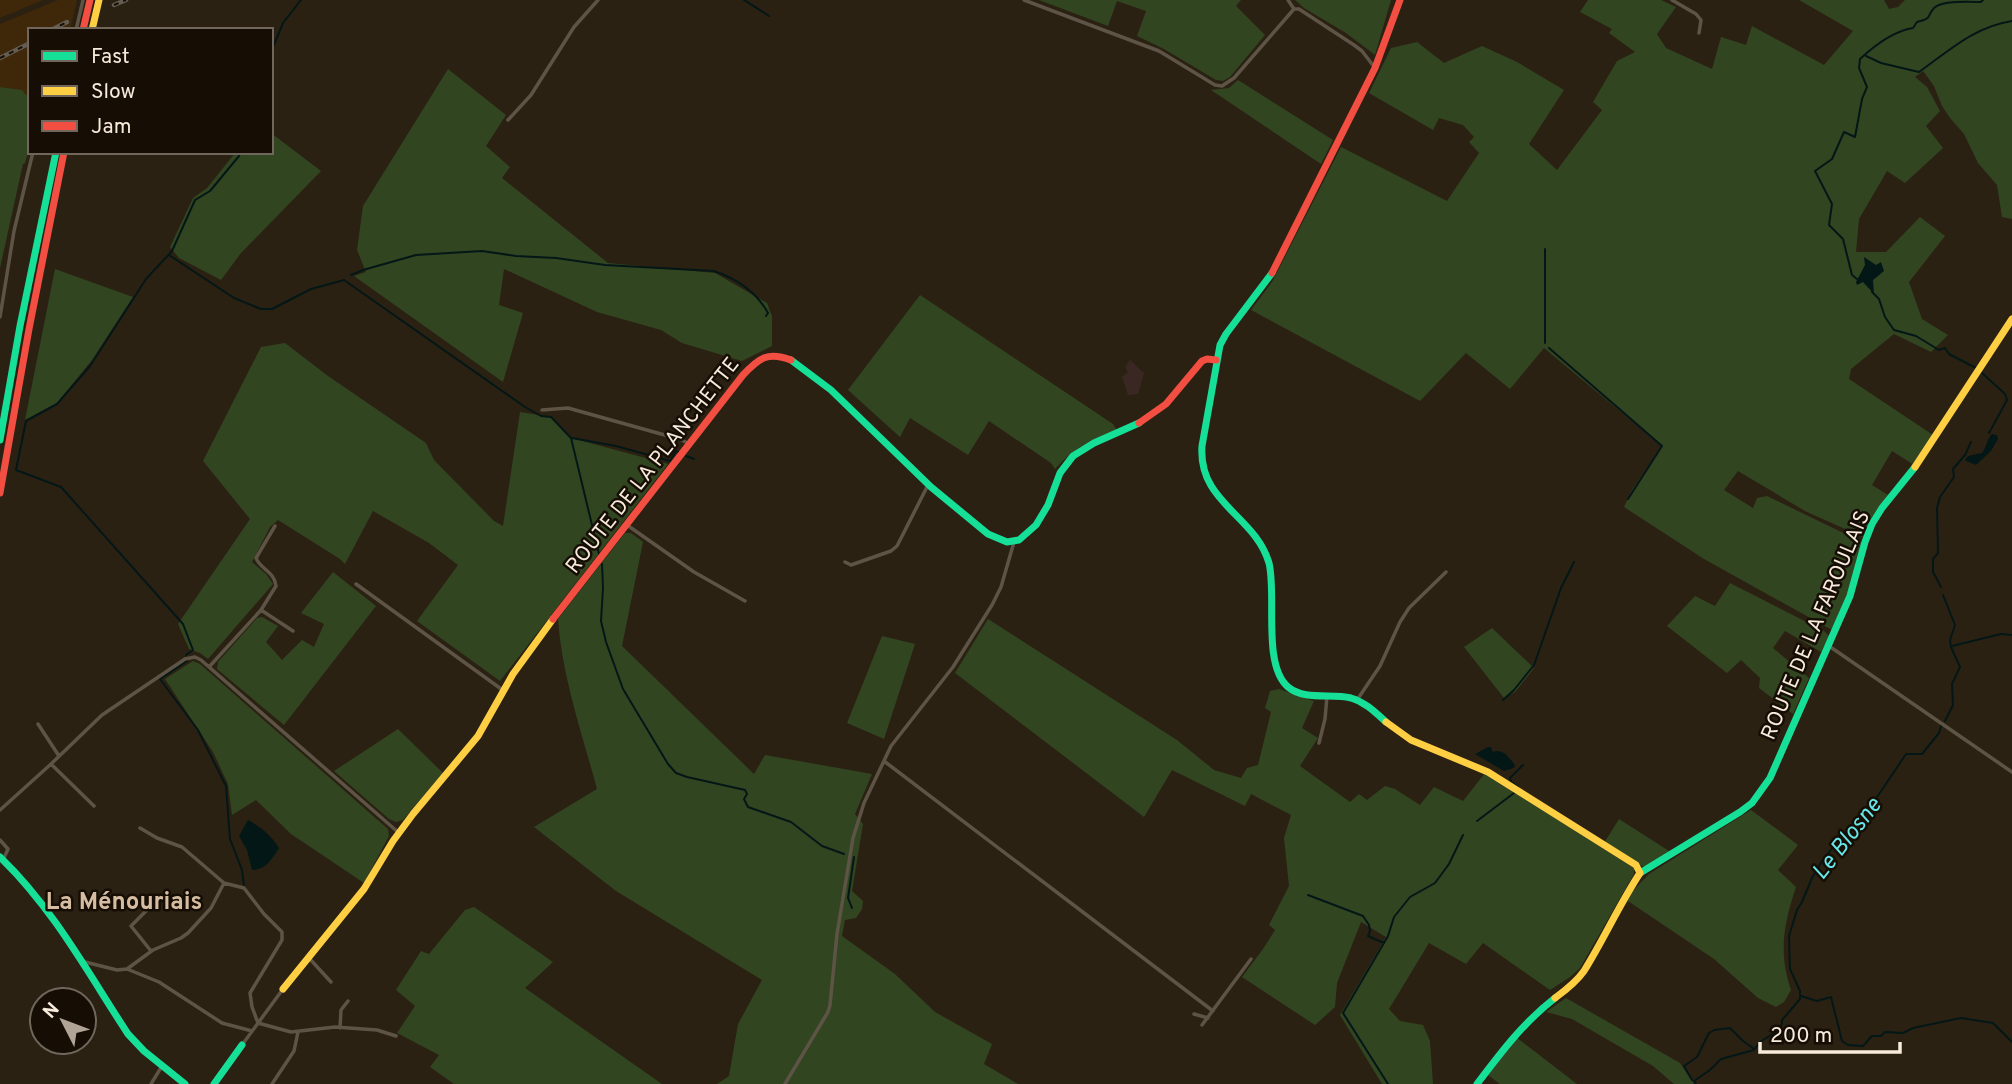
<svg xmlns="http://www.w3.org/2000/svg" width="2012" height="1084" font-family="Overpass,sans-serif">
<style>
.built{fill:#3f2809}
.industrial{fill:#3a2724}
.green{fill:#324521}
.water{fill:#041717}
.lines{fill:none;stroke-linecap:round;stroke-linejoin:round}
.stream{stroke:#041717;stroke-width:2}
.street{stroke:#5d5446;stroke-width:3.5}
.fast{stroke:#16e098;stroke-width:7}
.slow{stroke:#ffcf43;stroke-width:7}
.jam{stroke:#f24e42;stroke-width:7}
.rail-casing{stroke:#655c51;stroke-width:4.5}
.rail{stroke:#160e05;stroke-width:2;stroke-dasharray:5;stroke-linecap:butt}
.labels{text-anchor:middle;stroke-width:5;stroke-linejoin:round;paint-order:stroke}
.street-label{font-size:21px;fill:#f8ebdc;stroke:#160e05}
.water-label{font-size:23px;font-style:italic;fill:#67e7e9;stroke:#160e05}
.quarter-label{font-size:24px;font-weight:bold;fill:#d6bda1;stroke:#160e05}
</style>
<rect width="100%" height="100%" fill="#2b2113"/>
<path class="built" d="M0 0H43L0 18Z
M58 0H77L70 30H30V95L24 99 12 89 0 87V24Z"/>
<path class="industrial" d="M1130 360 1144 373 1138 394 1128 395 1122 377 1128 372 1125 367Z"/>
<path class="green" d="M1039 0H1241L1236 6 1265 35 1230 77 1223 81 1216 80 1164 49 1137 36 1146 11 1117 1 1108 26Z
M1295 0H1391L1375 55 1346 33 1304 8Z
M1588 0H1661L1676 7 1657 34 1666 48 1712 69 1721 37 1746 45 1752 26 1824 65 1853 31 1799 0H1884L1889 9 1898 7 1905 0H2012V219L2002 217 1997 185 1978 163 1964 134 1950 118 1942 106 1934 86 1923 71 1915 77 1927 87 1940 111 1926 126 1943 148 1905 183 1887 171 1859 219 1856 252H1886L1920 217 1945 236 1909 282 1922 319 1948 335 1931 352 1894 334 1851 369 1849 379 1933 435 1914 465 1892 451 1872 485 1888 495 1874 515 1863 537 1805 511 1738 471 1724 490 1753 508 1757 498 1767 496 1862 542 1850 587 1832 630 1704 559 1624 507 1632 490 1662 446 1544 348 1510 389 1466 353 1420 401 1251 310 1272 282 1341 147 1447 201 1479 153 1469 142 1474 137 1463 125 1439 118 1433 130 1369 93 1391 48 1417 42 1444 63 1482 46 1517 62 1564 90 1529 144 1557 170 1602 110 1593 102 1617 61 1635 52 1609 33 1612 29 1580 12Z
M448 69 506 115 486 146 510 167 502 178 608 263 715 273 767 303 772 316V346L742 361 682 343 661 330 597 312 504 269 499 305 523 313 503 382 354 276 366 272 357 250 363 206Z
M1238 80 1333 140 1321 164 1211 90 1229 88Z
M0 87 22 90 26 95 30 93V145L25 163 23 164 0 268Z
M271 133 321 171 241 253 221 280 179 258 170 247 193 198 207 188 236 152H271Z
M55 269 133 297 92 360 57 403 25 420Z
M920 295 1113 424 1117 431C1088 443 1076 446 1055 469L1051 463 989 421 968 455 910 418 900 437 848 390Z
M285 343 328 376 426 443 434 460 494 521 503 526 520 412 551 417 571 438 668 464 500 681 417 621 458 565 429 543 373 511 345 564 340 559 278 520 270 527 252 562 266 574 273 584 208 659 200 653 189 649 178 624 250 519 203 461 261 347Z
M625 533H631L643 542 622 646 754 774 765 755 872 774 855 814 863 824 852 891 863 901 862 909 856 918 845 920 842 936 895 974 935 1012 992 1044 984 1064 1018 1084H717L729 1076 738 1024 762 980 616 891 534 827 597 789C582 733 562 677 558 619Z
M333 572 376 606 284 725 217 669 218 662 257 618 262 617 278 626 266 642 282 660 302 640 314 647 324 624 301 613Z
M1730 583 1824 631 1829 636 1821 652 1785 631 1773 648 1809 678 1793 714 1759 688 1760 678 1741 660 1727 673 1667 626 1695 596 1715 606Z
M988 619 1177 740 1214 770 1241 778 1247 768 1258 765 1271 712 1265 708 1270 691 1279 689 1314 701 1302 728 1318 738 1300 766 1350 802 1359 794 1367 800 1385 786 1395 789 1420 805 1434 787 1463 801 1485 773 1634 868V874L1580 968 1570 977 1550 990 1483 943 1466 964 1429 943 1389 1009 1400 1021 1423 1025 1430 1041 1433 1084H1382L1340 1015 1386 937 1361 922 1337 983 1335 1007 1315 1025 1242 977 1263 949 1275 930 1269 925 1289 886 1284 838 1291 815 1251 794 1245 806 1172 770 1144 817 955 673Z
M1492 628 1534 668 1515 692 1504 698 1464 647Z
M882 636 915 644 884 739 847 723Z
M193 661 200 664 388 829 389 836 364 883 291 834 256 800 232 815 228 784 213 752 165 679Z
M398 729 443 773 403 820 396 822 389 819 334 771Z
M1751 810 1798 845 1778 870 1796 887C1784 923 1778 952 1791 990L1784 1002 1776 1007 1758 998 1714 959 1625 899 1649 874Z
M1619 819 1669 851 1668 854 1645 867 1637 864 1604 843Z
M474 907 553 962 525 988 662 1084H454L430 1067 439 1055 397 1033 415 1006 396 990 421 951 429 954 465 910Z
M1566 998 1680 1063 1694 1084H1674L1653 1066 1572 1019 1546 1012Z
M1516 1037 1577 1084H1500L1488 1075Z"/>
<path class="water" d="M1864 257 1876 265 1881 262 1884 271 1873 280 1874 294 1863 282 1857 285 1856 282 1865 265Z
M1992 434 1997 435 1998 439 1991 451 1976 465 1966 461 1965 460 1968 456 1982 453C1987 447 1986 440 1992 434Z
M1488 747H1491L1493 752C1503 748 1509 758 1515 765L1514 768 1504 771 1475 754Z
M248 820C261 827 271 835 279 848 272 859 266 870 252 870L247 850 239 836Z"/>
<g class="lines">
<path class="stream" d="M744 0 769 16
M271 52 283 23 301 0
M1866 56 1881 63 1919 72C1950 50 1974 27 2012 21
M169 255 234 298 261 309H272L311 289 344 280 525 407 541 416 551 417 571 438 599 554
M351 275 363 270 416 255 482 251 516 256 556 258 605 265 714 271C737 279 756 291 768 313L766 316
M1857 279 1852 275 1843 239 1829 225 1832 204 1815 171 1832 159 1844 132 1855 137 1862 99 1867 87 1859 68 1860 59C1874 46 1894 31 1913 28L1917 22C1933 18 1926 17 1934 8 1943 0 1969 2 1981 2L1983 0
M1872 292 1879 299 1885 317 1894 330 1916 336 1939 350 1945 348 1949 354 1976 368
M1545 343V249
M1549 348 1662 446 1628 499
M1981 372 2005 394 2007 400 1989 433
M572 438 616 446 670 461 676 451 678 452
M686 456 694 459
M602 564 603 588 601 621 606 642 623 689 668 764 676 773 687 777 745 790 747 794 744 799 748 807 791 822 822 846 844 854
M1941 587 1933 572V559L1938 553 1937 508 1940 497 1954 477 1953 469 1965 455 1971 442
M1943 595 1955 625 1950 640 1951 647 1960 667 1952 684 1953 705 1945 721
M1952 646 2001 634 2012 635
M186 655 193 650 183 624 61 487 16 470 26 421 57 404 90 366 146 279 172 251 195 200 210 191 239 156 240 152
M187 661 160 679 198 730 226 786 230 839 242 870 244 885
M1503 700 1514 690 1534 665 1561 588 1574 562
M1518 787 1511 782 1510 778 1523 765
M1477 821 1514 793
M1308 895 1363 916 1369 925 1370 931 1368 936 1384 943
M852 908 848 898 854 857
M1801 996 1817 1001 1831 997 1842 1041 1848 1045 1863 1046 1872 1036H1881L1885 1032 1903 1033 1913 1028 1961 1018 1993 1023 2012 1042
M1692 1080 1684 1066 1697 1057 1709 1033 1714 1030 1730 1028 1743 1041 1754 1049
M1388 1084 1343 1013 1388 936 1394 917 1410 897 1435 883 1449 864 1463 835
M1696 1084 1694 1081 1710 1070 1721 1059 1754 1050 1760 1042 1777 1031 1782 1024V1020L1800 999V991L1790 969 1789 936 1797 910 1802 902 1812 878 1822 861 1841 837 1867 812 1906 754H1922L1939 733 1941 726"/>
<path class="street" d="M1024 0 1159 51 1215 85 1222 86 1234 78 1294 9
M1288 0 1294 9H1299L1354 45 1362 51 1375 68
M1672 0 1696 14 1701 20 1699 33
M76 30 83 0
M508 120 531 95 574 27 598 0
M0 317 14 231 33 152
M542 410 568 408 679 439 690 444
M627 525 694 572 745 601
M845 562 851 565 891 551 897 546 928 485
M356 584 504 691
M261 610 276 586C275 572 260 569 256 558L275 526
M1829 646 2012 772
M209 667 261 610 293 631
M1357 700 1380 666 1400 622 1409 608 1446 572
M38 724 59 756
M1319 743 1325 719 1327 696
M884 761 1213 1011
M51 764 102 715 185 659 195 657 201 660 399 833
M0 810 51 764 94 806
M140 828 157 838 182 847 224 883 244 888 264 914 282 932V940L250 993 252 1007 258 1023
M0 840 8 849 3 860
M148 909 131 926 151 951
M309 958 331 982
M82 963 85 962 117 970 127 969 153 950 181 938 188 933 211 908 224 883
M127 969 159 982 222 1023 252 1031
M1194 1014 1208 1018
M258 1023 291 1032 335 1027 377 1030 396 1036
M1202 1025 1251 959
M340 1028 341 1010 348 1001
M242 1045 283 989
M151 1084 162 1066
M272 1084 294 1051 298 1032
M785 1084 828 1012 830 1005 837 934 853 838 864 803 891 746 953 667 992 605 1001 587 1014 542"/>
<path class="fast" d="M1272 273 1226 334 1220 345 1202 446C1198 503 1255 515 1269 563 1277 595 1262 665 1288 687 1305 701 1331 693 1351 698 1365 702 1375 712 1386 722
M791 360 831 390 931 487 988 534 1007 542 1019 540 1036 525 1048 505 1060 473 1073 456 1094 443 1139 423
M0 440 20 326 56 152
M0 857C53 908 88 973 128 1034L144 1051 185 1084
M1640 873 1740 812 1752 803 1770 778 1850 596 1865 542 1872 524 1882 508 1915 467
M214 1084 242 1045
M1477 1084C1502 1051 1523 1023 1555 998"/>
<path class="slow" d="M92 30 99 0
M1915 467 2012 319
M1386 722 1411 740 1488 772 1636 865 1640 873C1619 905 1604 939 1584 971 1577 981 1566 990 1555 998
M283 989 364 889 393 841 413 814 478 736 513 674 553 619"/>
<path class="jam" d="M83 30 90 0
M1272 273 1375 68 1400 0
M1139 423 1166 404 1202 361 1207 359 1216 360
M0 493 29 329 64 152
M553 619 743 375C759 358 768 351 791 360"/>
<g class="rail-casing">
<path id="rail" d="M114 5 126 0
M51 30 67 22
M0 58 30 43"/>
</g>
<use href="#rail" class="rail"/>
</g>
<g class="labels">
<g class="street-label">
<text transform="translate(652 465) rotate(-52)" y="7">ROUTE DE LA PLANCHETTE</text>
<text transform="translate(1815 625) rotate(-67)" y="7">ROUTE DE LA FAROULAIS</text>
</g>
<g class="water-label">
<text transform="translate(1846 838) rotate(-52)" y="8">Le Blosne</text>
</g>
<g class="quarter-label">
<text x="124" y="909">La Ménouriais</text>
</g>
</g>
<rect x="28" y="28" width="245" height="126" fill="#160e05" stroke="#70665b" stroke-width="2"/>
<rect x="42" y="51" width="35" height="10" fill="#16e098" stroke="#70665b" stroke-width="2"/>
<text x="91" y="63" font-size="21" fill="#f8ebdc">Fast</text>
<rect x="42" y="86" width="35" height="10" fill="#ffcf43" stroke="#70665b" stroke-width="2"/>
<text x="91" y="98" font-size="21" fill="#f8ebdc">Slow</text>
<rect x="42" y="121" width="35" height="10" fill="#f24e42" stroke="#70665b" stroke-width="2"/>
<text x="91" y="133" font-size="21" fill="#f8ebdc">Jam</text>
<g transform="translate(63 1021) rotate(312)"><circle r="33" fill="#160e05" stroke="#70665b" stroke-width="2"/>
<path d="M0-5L12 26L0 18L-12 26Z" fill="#b0a496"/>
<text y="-10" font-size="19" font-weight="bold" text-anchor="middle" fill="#f8ebdc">N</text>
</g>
<path d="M1760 1042v10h140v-10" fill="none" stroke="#f8ebdc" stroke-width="3.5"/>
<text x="1770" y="1042" font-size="21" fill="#f8ebdc" stroke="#160e05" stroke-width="5" paint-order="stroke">200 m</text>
</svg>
